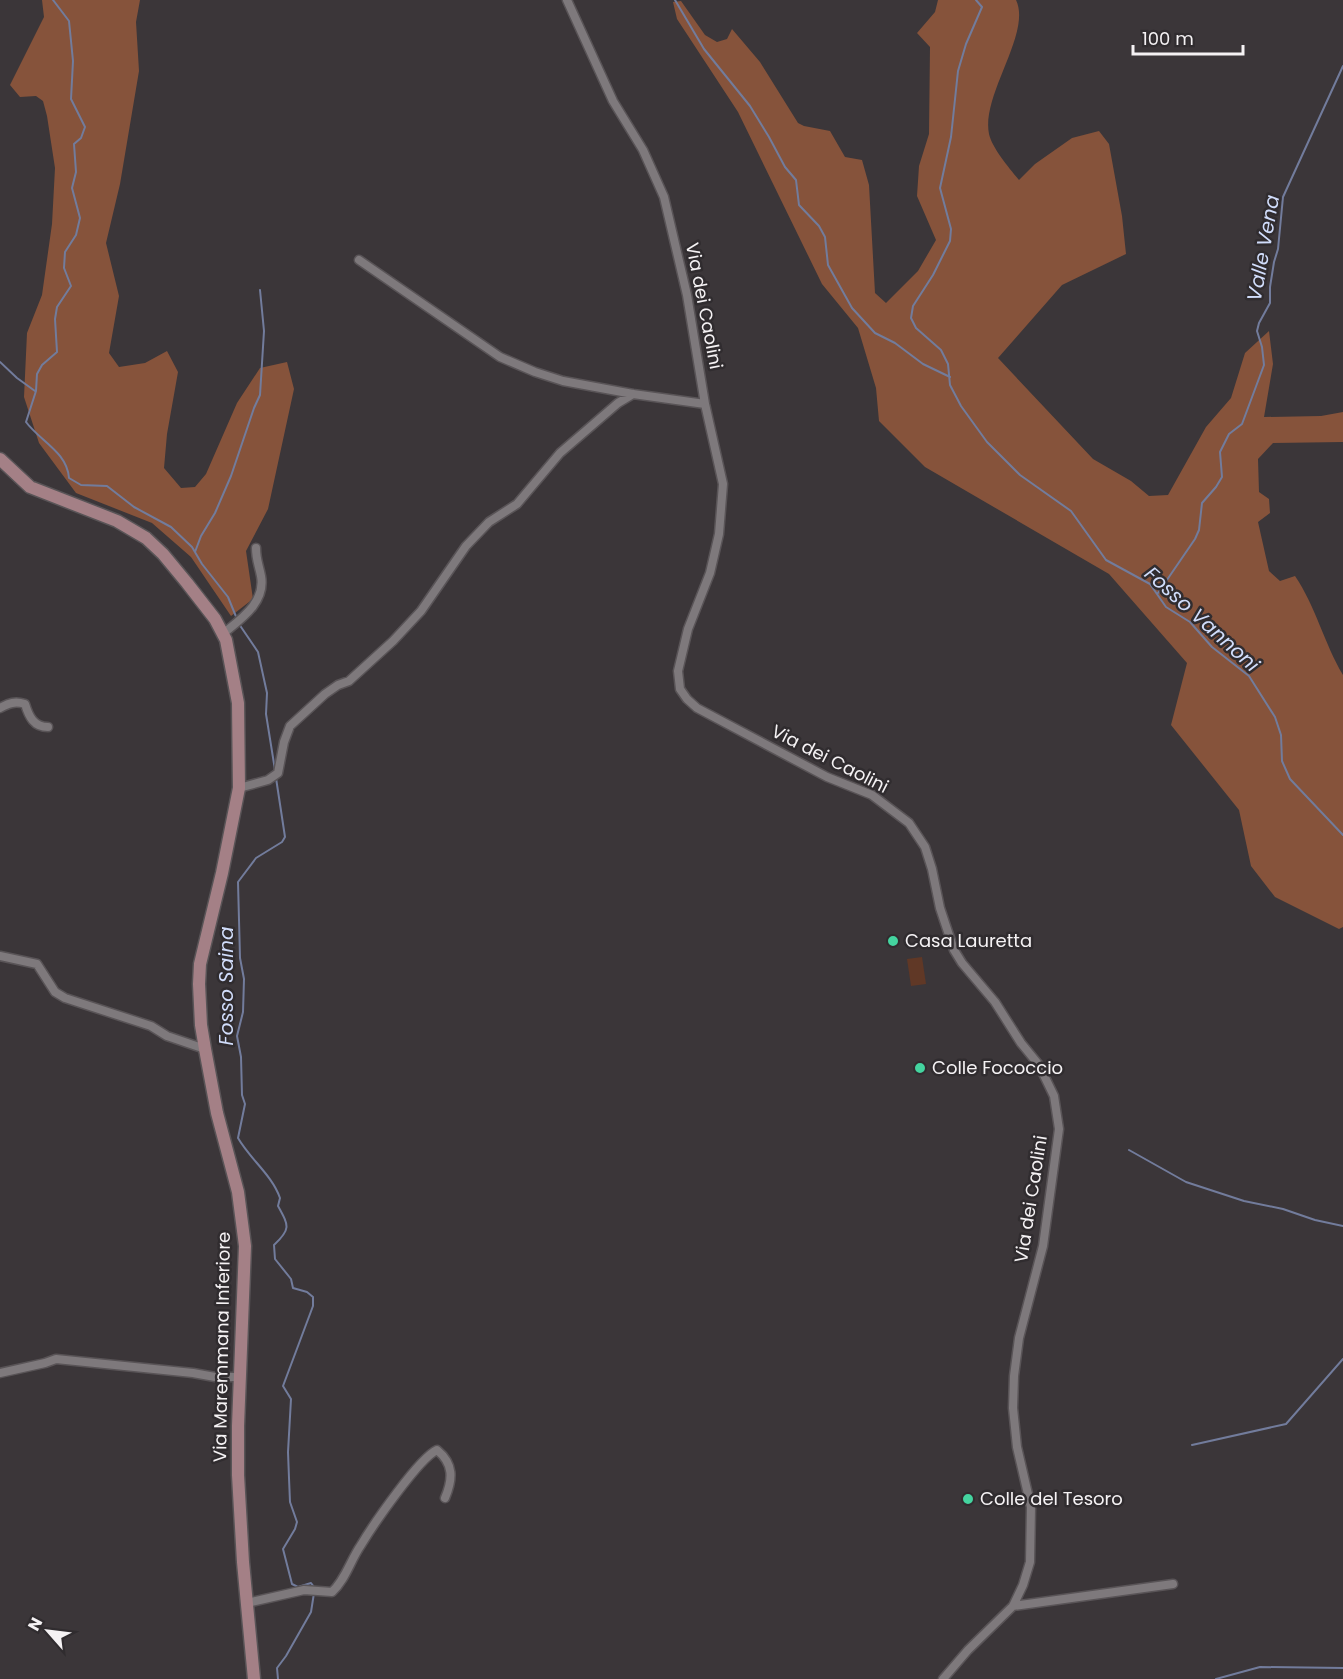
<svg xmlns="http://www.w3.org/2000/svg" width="1343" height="1679" font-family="Poppins,sans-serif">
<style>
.green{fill:#603826}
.forest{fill:#86533b}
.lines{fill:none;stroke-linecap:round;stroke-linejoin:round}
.stream{stroke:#727c9c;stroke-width:2}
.street-casing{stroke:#595457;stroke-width:11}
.secondary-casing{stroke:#595457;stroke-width:15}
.street{stroke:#7e797c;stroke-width:8}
.secondary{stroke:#a48086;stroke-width:12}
.poi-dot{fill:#44d49f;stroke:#302c2f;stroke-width:2}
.labels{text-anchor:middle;stroke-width:5;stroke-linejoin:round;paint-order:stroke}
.street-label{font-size:18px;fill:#f5f2f4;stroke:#302c2f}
.poi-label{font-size:18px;fill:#f5f2f4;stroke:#302c2f;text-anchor:start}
.water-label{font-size:20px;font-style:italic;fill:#d1ddfb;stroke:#302c2f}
</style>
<rect width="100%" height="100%" fill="#3b3639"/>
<path class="green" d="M922 957 926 984 911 986 907 959Z"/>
<path class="forest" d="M42 0H140L136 22 139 71 120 184 106 243 119 296 109 353 119 367 145 363 167 351 178 372 167 434 164 468 181 488 195 487 206 474 237 403 260 368 287 362 294 389 268 509 246 551 253 599 231 616 191 557 152 523 76 493 39 443 24 397 27 333 42 295 52 224 55 168 47 116 43 101 36 96 20 97 10 85 44 17Z
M938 0H1016C1032 33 981 95 989 134 992 148 1010 169 1019 180L1035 164 1072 138 1099 131 1109 144 1122 216 1126 254 1062 285 998 358 1093 459 1131 481 1149 496 1168 495 1206 427 1231 398 1245 353 1269 331 1273 364 1264 417 1321 416 1343 412V442L1273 443 1258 459 1259 492 1269 499 1270 513 1258 522 1269 571 1280 581 1295 576C1316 607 1324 643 1343 675V927L1339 929 1275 897 1251 866 1239 810 1171 725 1187 663 1109 574 925 467 879 421 876 388 858 328 822 284 738 112 677 19 673 2 681 1 705 35 717 42 727 39 732 29 760 62 798 123 804 126 830 131 845 157 862 160 869 185 875 293 886 303 918 271 936 240 917 196 919 166 929 134 930 47 917 33 935 12Z"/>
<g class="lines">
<path class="stream" d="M53 0 69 21 73 61 71 99 85 127 81 138 74 144 76 172 72 188 80 218 76 235 65 252 64 268 71 286 57 307 55 319 57 352 42 365 37 374 36 391 26 422C40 441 67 452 69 478L81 485 107 486 134 507 171 527 192 547 202 564 228 597 237 619
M675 0 704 49 750 106 769 137 785 167 796 180 799 205 819 226 825 237 828 265 852 308 875 333 895 343 923 364 950 377
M976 0 982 7 966 44 958 71 951 137 940 188 951 229 950 241 933 275 913 306 911 318 916 328 941 350 948 364 950 385 961 406 987 442 1020 475 1071 511 1106 560 1150 584 1166 607 1190 622 1212 647 1249 676 1275 717 1281 735 1282 761 1290 779 1343 835
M0 362 17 378 35 391
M195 552 201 536 215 513 231 476 254 408 260 395 264 331 260 290
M1158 593 1195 539 1199 530 1202 503 1216 487 1222 477 1220 452 1229 434 1242 424 1264 365 1262 347 1257 331 1259 323 1270 303V287L1274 262 1278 249 1283 197 1343 66
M239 624 258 652 267 693 266 714 275 770
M276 778 285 837 282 842 256 858 238 882 240 958 244 979 243 1012 237 1036 241 1057 242 1095 245 1104 238 1138C250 1159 272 1175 280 1198L278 1206C289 1226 291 1229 274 1245L275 1259 291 1279 293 1288 307 1292 313 1297V1306L283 1386 291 1399 288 1452 289 1478 290 1502 297 1522 295 1529 283 1549 292 1584 298 1587 311 1583 314 1587
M1129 1150 1186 1182 1244 1201 1283 1209 1315 1220 1343 1226
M1192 1445 1286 1424 1343 1359
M278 1679 277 1668 286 1656 311 1612 314 1593
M1216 1679 1260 1667 1343 1668"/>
<g class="street-casing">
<path id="street" d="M567 0 613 101 643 150 664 197 687 295 705 404 723 484 719 534 710 573 688 629 678 671 680 689 687 699 697 708 827 777 872 795 909 823 925 847 932 869 940 908 954 950 962 963 995 1002 1021 1043 1039 1065 1054 1096 1059 1129 1043 1246 1019 1338 1014 1376 1013 1408 1017 1447 1031 1507 1030 1562 1023 1585 1013 1606 968 1650 943 1679
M359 260 500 357 535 372 563 381 633 394 705 404
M224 633C241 619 266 602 261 576 259 565 256 560 256 548
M0 708C9 703 15 701 25 704 29 717 34 727 48 727
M239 788 268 780 278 773 284 742 290 726 325 694 338 685 349 681 393 641 421 611 466 546 489 522 517 504 560 453 618 403 633 394
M0 956 37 964 55 992 65 998 151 1026 167 1036 205 1049
M0 1373 45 1363 56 1359 193 1373 215 1377H241
M247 1603 304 1590 332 1592C346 1579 350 1561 361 1545 373 1525 419 1458 437 1450 454 1464 453 1479 445 1498
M1013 1606 1173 1584"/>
</g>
<g class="secondary-casing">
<path id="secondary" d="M0 459 30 487 117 521 146 538 163 554 187 583 215 619 226 640 238 703 239 788 222 873 200 964 199 984 201 1025 205 1049 217 1113 238 1192 245 1246 238 1426V1475L243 1562 254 1679"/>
</g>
<use href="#street" class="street"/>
<use href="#secondary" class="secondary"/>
</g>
<g class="poi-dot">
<circle cx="893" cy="941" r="6"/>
<circle cx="920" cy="1068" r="6"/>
<circle cx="968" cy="1499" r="6"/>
</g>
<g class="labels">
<g class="street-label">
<text transform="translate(704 306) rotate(79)" y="6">Via dei Caolini</text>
<text transform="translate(830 759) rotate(27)" y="6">Via dei Caolini</text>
<text transform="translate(1031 1199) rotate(-81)" y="6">Via dei Caolini</text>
<text transform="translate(222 1347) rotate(-89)" y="6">Via Maremmana Inferiore</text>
</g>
<g class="poi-label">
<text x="905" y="947">Casa Lauretta</text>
<text x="932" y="1074">Colle Fococcio</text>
<text x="980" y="1505">Colle del Tesoro</text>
</g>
<g class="water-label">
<text transform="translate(1263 248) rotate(-80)" y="7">Valle Vena</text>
<text transform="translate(1202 619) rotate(42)" y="7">Fosso Vannoni</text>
<text transform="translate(226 986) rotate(-90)" y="7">Fosso Saina</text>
</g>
</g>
<g transform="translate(48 1631) rotate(298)" stroke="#302c2f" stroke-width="4.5" paint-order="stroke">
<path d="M0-4.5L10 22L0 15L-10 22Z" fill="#f5f2f4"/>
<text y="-9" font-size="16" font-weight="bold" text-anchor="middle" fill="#f5f2f4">N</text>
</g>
<path d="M1133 45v9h110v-9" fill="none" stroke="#f5f2f4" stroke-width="3"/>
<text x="1142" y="45" font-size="18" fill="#f5f2f4" stroke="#302c2f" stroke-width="4.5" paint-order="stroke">100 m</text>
</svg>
